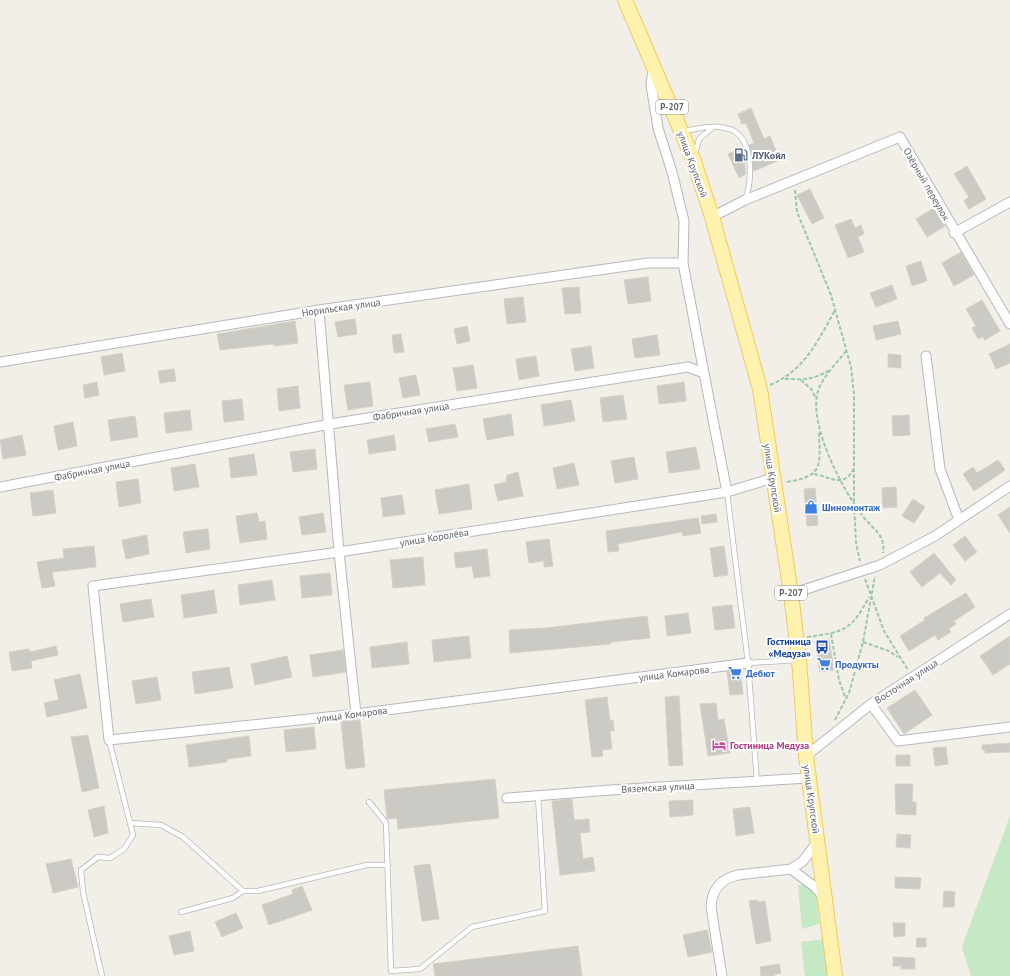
<svg xmlns="http://www.w3.org/2000/svg" width="1010" height="976" font-family="'PT Sans',sans-serif">
<style>
.green{fill:#c5e8c5}
.building{fill:#cccac5;stroke:#d6d1c6}
.lines{fill:none;stroke-linecap:round;stroke-linejoin:round}
.lane-casing{stroke:#b5b8bc;stroke-width:6}
.street-casing{stroke:#b5b8bc;stroke-width:11}
.primary-casing{stroke:#f2c960;stroke-width:16}
.path{stroke:#9cc7a9;stroke-width:2;stroke-dasharray:4 2;stroke-linecap:butt}
.lane{stroke:#fff;stroke-width:4.5}
.street{stroke:#fff;stroke-width:9}
.primary{stroke:#fff2af;stroke-width:14}
.labels{text-anchor:middle;stroke-width:4;stroke-linejoin:round;paint-order:stroke}
.shield{fill:#fff;stroke:#8f9295;stroke-width:1}
.shield-label{font-size:9px;font-weight:bold;fill:#5f6368}
.service-label{font-size:10px;font-weight:bold;fill:#4e5e75;stroke:#fff;text-anchor:start}
.street-label{font-size:10px;fill:#5f6368;stroke:#fff}
.shop-label{font-size:10px;font-weight:bold;fill:#366cbe;stroke:#fff;text-anchor:start}
.transit-label{font-size:10px;font-weight:bold;fill:#164399;stroke:#fff;text-anchor:end}
.hotel-label{font-size:10px;font-weight:bold;fill:#b23c85;stroke:#fff;text-anchor:start}
</style>
<rect width="100%" height="100%" fill="#f1efe8"/>
<path class="green" d="M1010 816V976H971L962 947Z
M798 885H816L819 924 802 929Z
M824 939 828 976H805L801 942Z"/>
<path class="building" d="M751 108 764 139 770 136 780 160 754 171 749 145 754 143 746 123 742 124 738 114Z
M742 148 746 174 739 178 728 154Z
M967 166 986 199 969 209 964 201 969 197 954 174Z
M810 189 824 218 812 224 797 195Z
M934 208 945 226 927 237 916 219Z
M851 219 855 228 861 225 864 234 858 237 864 252 848 258 835 225Z
M961 252 974 275 954 286 942 263Z
M921 261 927 281 912 286 906 266Z
M648 277 651 301 628 304 624 280Z
M892 285 897 299 876 307 870 293Z
M579 287 581 313 565 314 562 288Z
M523 297 526 322 507 324 504 299Z
M982 300 1000 331 985 340 983 337 978 339 972 328 976 326 966 309Z
M355 319 357 334 338 337 335 322Z
M295 321 298 343 274 346 273 344 220 350 217 334Z
M898 321 901 334 876 340 873 326Z
M467 326 470 341 457 344 454 329Z
M401 334 404 352 394 353 392 335Z
M657 335 660 355 635 358 632 339Z
M1010 344V363L996 369 989 354Z
M591 346 594 368 575 371 571 349Z
M122 353 125 371 104 375 101 357Z
M888 354 901 355V368L888 367Z
M536 356 539 376 519 380 516 359Z
M473 365 477 388 457 391 453 368Z
M174 369 176 381 160 383 158 371Z
M416 375 420 395 403 398 399 378Z
M97 382 99 395 85 398 83 385Z
M370 382 373 406 348 410 344 385Z
M684 382 686 401 659 404 657 386Z
M298 386 300 408 279 411 277 389Z
M623 395 627 419 603 422 600 398Z
M242 399 244 420 224 422 222 401Z
M571 400 575 421 544 426 541 405Z
M190 410 192 430 166 433 164 413Z
M511 414 514 435 487 440 483 419Z
M909 415 910 435 893 436 892 416Z
M135 416 138 437 111 441 108 420Z
M73 422 77 446 58 450 54 426Z
M455 424 458 437 429 442 426 429Z
M22 435 26 455 3 459 0 440Z
M394 435 396 450 369 454 367 440Z
M696 447 700 469 669 473 666 452Z
M315 449 317 469 293 472 290 452Z
M254 454 257 475 231 478 229 458Z
M634 457 638 479 615 483 611 461Z
M998 460 1005 470 974 491 963 474 973 467 977 473Z
M574 463 579 485 557 489 553 468Z
M195 464 199 487 174 491 171 468Z
M518 472 523 496 498 501 494 485 506 482 507 475Z
M138 479 141 503 119 507 116 482Z
M469 484 472 509 439 514 435 490Z
M896 487 897 507 883 508 882 488Z
M815 488 818 525 807 526 804 489Z
M53 490 56 513 33 516 30 493Z
M402 495 405 514 383 517 381 498Z
M913 499 925 507 914 523 902 516Z
M1010 507V533L998 515Z
M257 513 259 522 265 521 267 539 240 543 236 516Z
M323 513 326 532 302 535 299 517Z
M716 514 717 522 702 524 701 516Z
M698 518 701 533 683 536 682 532 618 544 619 551 608 552 606 531Z
M208 529 210 549 186 553 183 532Z
M147 535 149 554 126 559 122 540Z
M965 536 977 552 965 561 953 545Z
M549 539 553 566 544 567V561L529 563 526 542Z
M94 546 96 567 52 572 55 586 42 588 37 562 64 558 63 549Z
M724 546 728 575 714 577 710 548Z
M487 549 490 576 474 578 472 566 456 568 454 553Z
M934 553 956 580 951 585 940 573 922 587 910 572Z
M423 557 425 585 393 588 390 560Z
M330 573 332 595 302 598 300 576Z
M272 580 275 600 240 605 238 585Z
M214 590 217 613 184 618 181 595Z
M966 593 975 607 954 621 956 624 949 629 951 632 938 640 935 635 909 651 900 636 925 620 924 618Z
M151 599 154 617 123 622 120 604Z
M732 605 735 628 715 630 712 607Z
M688 613 691 633 667 636 665 616Z
M647 616 650 638 611 642V644L510 653 509 630 546 628Z
M469 636 471 658 434 662 432 640Z
M1010 636V664L993 675 980 656Z
M829 639 834 670 820 672 815 641Z
M407 642 409 664 372 668 370 647Z
M56 646 58 655 31 661 32 668 12 671 9 652 29 649 30 652Z
M343 650 346 672 313 677 310 655Z
M287 656 292 677 255 685 251 664Z
M229 667 233 688 195 694 192 672Z
M740 670 743 694 730 695 727 672Z
M80 674 87 708 47 717 44 703 59 700 54 680Z
M157 677 161 700 136 704 132 681Z
M915 690 932 715 904 734 887 708Z
M679 696 683 765 669 766 665 697Z
M607 697 610 721 613 720 614 731H610L612 749 602 750 603 756 592 757 585 700Z
M716 703 718 720 724 719 730 753 708 756 700 704Z
M360 720 365 767 346 769 341 722Z
M314 727 316 749 286 752 284 730Z
M88 735 99 788 82 792 71 737Z
M249 736 251 756 227 759V762L189 767 186 745Z
M1010 743V752L985 753V750H982V745Z
M946 747 948 764 935 766 933 748Z
M896 755H910V766H896Z
M495 779 499 818 398 829 397 818 387 819 384 790Z
M895 784H913L912 802H916V815L896 814Z
M572 799 574 820 589 819 590 832 580 833 583 859 593 857 595 871 560 875 552 801Z
M693 800V815L670 817 669 801Z
M104 806 108 833 94 837 88 810Z
M750 807 754 833 736 836 733 809Z
M897 834 911 835 910 848 896 847Z
M71 859 78 887 53 893 46 864Z
M430 864 439 919 422 921 414 866Z
M895 877 921 878 920 889 895 888Z
M302 886 312 910 269 925 262 905 293 894 292 890Z
M944 891 955 892 954 907H943Z
M757 900 758 902 765 901 771 941 756 944 749 901Z
M236 913 243 928 222 937 215 922Z
M893 923H905V936L894 937Z
M707 930 712 952 688 957 683 935Z
M190 931 194 951 174 955 169 936Z
M917 938H926V947H916Z
M578 946 582 976H435L433 964Z
M893 957 915 958V969H901V966H893Z
M779 964 781 973 774 974 775 976H761L760 967Z"/>
<g class="lines">
<g class="lane-casing">
<path id="lane" d="M683 131C694 130 709 125 720 127 724 128 731 129 734 131 754 143 752 182 745 200
M695 154 699 139 712 128
M727 492 748 663 757 782
M748 663 797 660
M369 802 386 823 391 971 420 969 472 927 545 911 538 796
M130 823 161 825 183 837 243 891H258L367 865H388
M181 912 233 898 243 891
M102 976 83 892 81 870 98 857 110 858 124 849 133 835 109 740"/>
</g>
<g class="street-casing">
<path id="street" d="M653 69 651 85 658 128 672 172 684 221 683 263 704 373
M712 217 745 200 900 137 1010 324
M954 233 1010 202
M319 310 339 552 356 714
M926 356 940 469 959 520
M0 362 319 310 648 263H683
M0 487 330 424 688 367 704 373 727 492
M791 594 880 565 935 536 1010 486
M748 663 356 714 109 740 93 586 339 552 727 492 773 478
M871 704 898 741 1010 727
M806 756 871 704 1010 614
M507 798 611 790 809 778
M791 869 815 887 824 897
M722 976 711 907C712 890 720 879 738 875L791 869 803 861 818 841"/>
</g>
<g class="primary-casing">
<path id="primary" d="M625 0 693 159 712 217 760 389 791 594 799 659 806 756 835 976"/>
</g>
<path class="path" d="M795 190 797 212 831 295 851 367 854 394V502L856 543 860 561
M846 351C837 363 823 376 818 391 808 424 842 489 862 515 872 529 886 534 883 553
M785 379C807 379 810 381 830 370
M801 380 812 390 816 399
M770 385C804 371 818 341 835 310
M814 474C831 477 844 489 854 468
M787 482C824 476 820 466 819 432
M865 579 884 631 908 670
M831 634 839 680 846 699
M807 637C844 632 851 631 869 597
M863 642 889 651 898 657
M835 720 849 693 863 642 875 576"/>
<use href="#lane" class="lane"/>
<use href="#street" class="street"/>
<use href="#primary" class="primary"/>
</g>
<defs>
<g id="fuel-bare" transform="scale(1.08)"><path d="M-5.5-6h7V0h2V4h1.3V-2.5L3-4.5l.8-.8L6-3V5H2.5V1h-1V6h-7ZM-4.2-4.7v3.2H.2V-4.7Z" fill="#5c6f8a" stroke="#fff" stroke-width="2.5" paint-order="stroke"/></g>
<g id="shop-bare" transform="scale(1.08)"><path d="M-5-2.5h2.3a2.7 3.5 0 0 1 5.4 0H5L5.5 6h-11ZM-1.5-2.5h3a1.5 2.3 0 0 0-3 0Z" fill="#3f7fe0" stroke="#fff" stroke-width="2.5" paint-order="stroke"/></g>
<g id="bus-bare" transform="scale(1.08)"><path d="M-5-6H5V4H4V6H2V4H-2V6H-4V4H-5ZM-3.5-4V0h7V-4ZM-3.5 1.2v1.5H-2V1.2ZM2 1.2v1.5H3.5V1.2Z" fill="#1a4fb4" stroke="#fff" stroke-width="2.5" paint-order="stroke"/></g>
<g id="supermarket-bare" transform="scale(1.08)"><path d="M-6-5.5h2.5l.6 2H6L4.5 2H-2.5L-4.4-4H-6ZM-1.5 3.2a1.3 1.3 0 1 0 .1 0ZM3 3.2a1.3 1.3 0 1 0 .1 0Z" fill="#3f7fe0" stroke="#fff" stroke-width="2.5" paint-order="stroke"/></g>
<g id="hotel-bare" transform="scale(1.08)"><path d="M-6-4.5h1.5V1H6V5H4.5V3h-9V5H-6ZM-4 0a1.8 1.8 0 1 1 3.6 0ZM.5 0V-2.5h3Q6-2.5 6 0Z" fill="#d1479c" stroke="#fff" stroke-width="2.5" paint-order="stroke"/></g>
</defs>
<g fill-rule="evenodd">
<use href="#fuel-bare" x="741" y="155"/>
<use href="#shop-bare" x="811" y="507"/>
<use href="#bus-bare" x="822" y="647"/>
<use href="#supermarket-bare" x="824" y="664"/>
<use href="#supermarket-bare" x="735" y="673"/>
<use href="#hotel-bare" x="719" y="745"/>
</g>
<g class="labels">
<g class="shield">
<rect x="656" y="100" width="32" height="14" rx="3"/>
<rect x="775" y="586" width="32" height="14" rx="3"/>
</g>
<g class="shield-label">
<text x="672" y="110">Р-207</text>
<text x="791" y="596">Р-207</text>
</g>
<g class="service-label">
<text x="752" y="159">ЛУКойл</text>
</g>
<g class="street-label">
<text transform="translate(693 164) rotate(70)" y="4">улица Крупской</text>
<text transform="translate(927 184) rotate(60)" y="4">Озёрный переулок</text>
<text transform="translate(341 307) rotate(-8)" y="4">Норильская улица</text>
<text transform="translate(411 411) rotate(-9)" y="4">Фабричная улица</text>
<text transform="translate(92 470) rotate(-11)" y="4">Фабричная улица</text>
<text transform="translate(773 478) rotate(81)" y="4">улица Крупской</text>
<text transform="translate(434 537) rotate(-9)" y="4">улица Королёва</text>
<text transform="translate(674 673) rotate(-7)" y="4">улица Комарова</text>
<text transform="translate(906 681) rotate(-33)" y="4">Восточная улица</text>
<text transform="translate(352 714) rotate(-7)" y="4">улица Комарова</text>
<text transform="translate(658 787) rotate(-3)" y="4">Вяземская улица</text>
<text transform="translate(812 799) rotate(82)" y="4">улица Крупской</text>
</g>
<g class="shop-label">
<text x="822" y="511">Шиномонтаж</text>
<text x="835" y="668">Продукты</text>
<text x="746" y="677">Дебют</text>
</g>
<g class="transit-label">
<text x="811" y="645">Гостиница<tspan x="811" dy="12">«Медуза»</tspan></text>
</g>
<g class="hotel-label">
<text x="730" y="749">Гостиница Медуза</text>
</g>
</g>
</svg>
